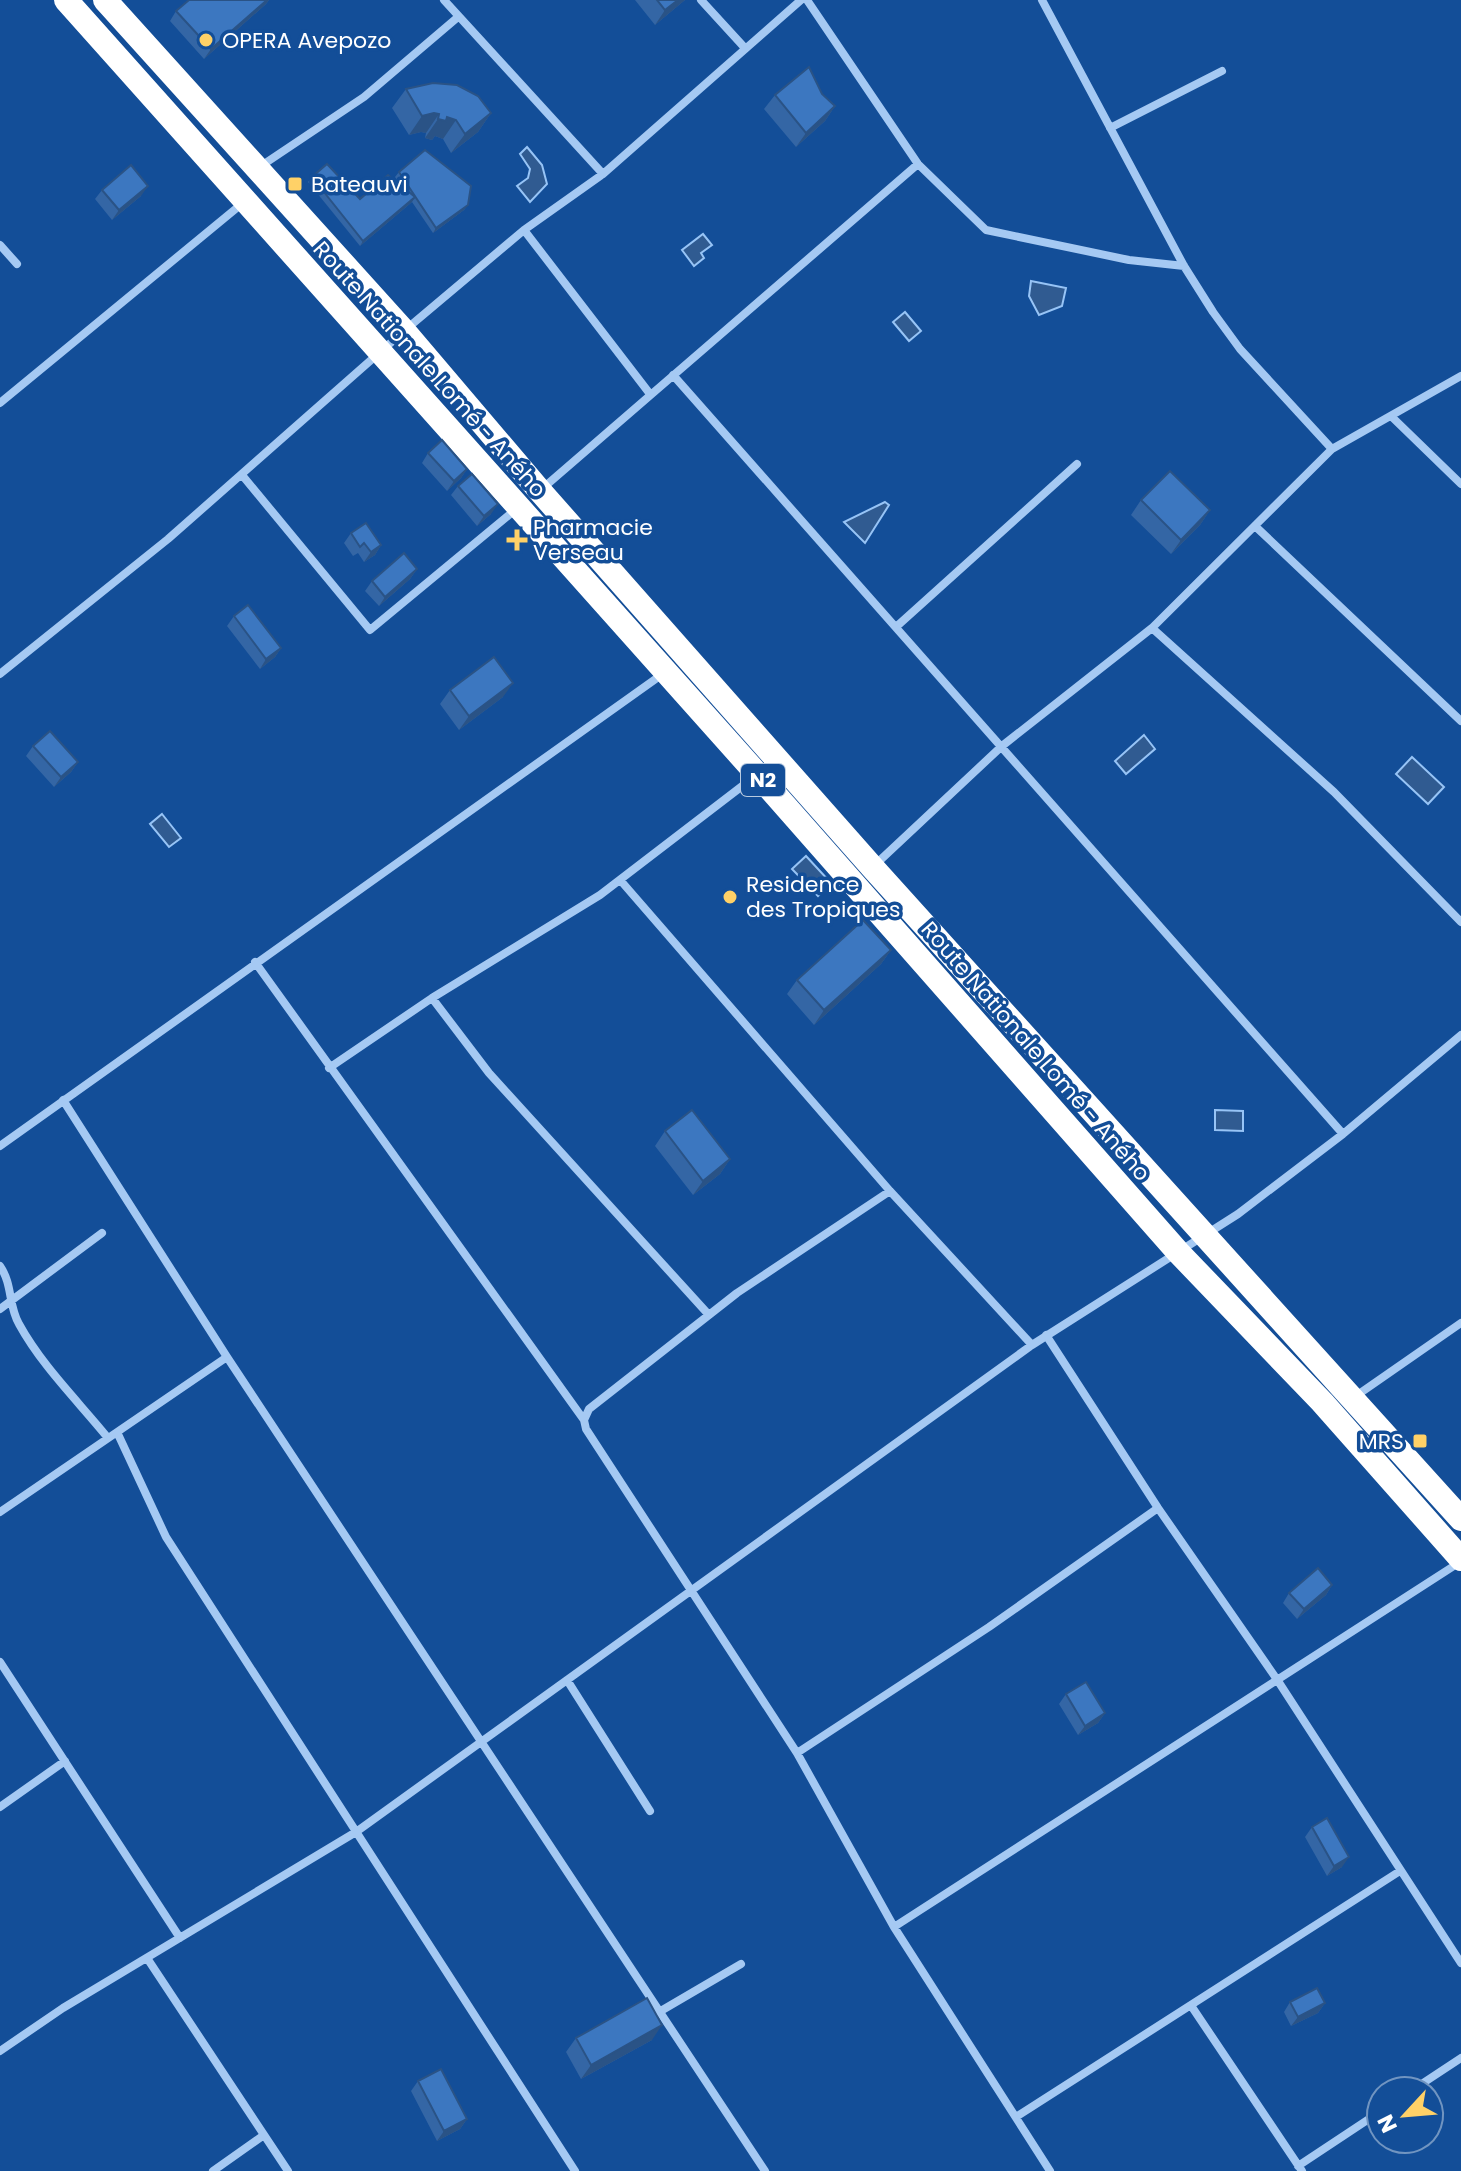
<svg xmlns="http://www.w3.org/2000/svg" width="1461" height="2171" font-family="Poppins,sans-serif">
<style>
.water{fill:#305b91;stroke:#97c4f6;stroke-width:2}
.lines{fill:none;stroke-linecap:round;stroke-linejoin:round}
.street{stroke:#a5c9f3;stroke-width:8}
.highway{stroke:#fff;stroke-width:24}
.wall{fill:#3466a5}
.shaded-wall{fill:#2a5386}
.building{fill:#3c77c0;stroke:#2a5386;stroke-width:2}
.poi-dot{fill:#ffd167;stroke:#134e98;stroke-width:3}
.labels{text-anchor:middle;stroke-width:7;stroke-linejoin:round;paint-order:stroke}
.shield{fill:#134e98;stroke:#b8cae0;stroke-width:2}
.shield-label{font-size:20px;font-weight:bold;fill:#fff}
.poi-label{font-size:22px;fill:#fff;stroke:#134e98;text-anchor:start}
.street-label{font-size:22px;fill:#fff;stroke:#134e98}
</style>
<rect width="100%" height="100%" fill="#134e98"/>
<path class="water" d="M527 147 542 165 547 184 530 202 517 186 528 178 530 169 520 154Z
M703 234 712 245 701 253 704 258 694 266 682 250Z
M1031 281 1066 288 1062 306 1039 315 1029 296Z
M905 312 921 331 909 341 893 322Z
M885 502 889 505 865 543 844 522Z
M1144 735 1155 749 1126 774 1115 761Z
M1412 757 1444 787 1428 804 1396 774Z
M162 814 181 838 169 847 150 824Z
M806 856 831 883 818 896 792 869Z
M1215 1110 1243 1111V1131L1215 1130Z"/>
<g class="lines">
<path class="street" d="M444 0 603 174
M701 0 744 47
M807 0 918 164 986 230 1129 260 1184 266
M1042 0 1184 266 1213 312 1240 349 1332 449
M1110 128 1222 71
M258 168 364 97 458 17
M524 230 650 394
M0 245 17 264
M673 375 1343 1134
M0 403 244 202
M1392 417 1461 484
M242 475 370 630 515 510
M543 488 918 164
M1255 526 1461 721
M896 627 1077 464
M1152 628 1334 792 1461 922
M0 674 168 539 404 331 524 230 603 174 801 0
M876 864 1002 746 1152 628 1332 449 1461 376
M621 881 890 1191 1032 1345
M255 962 584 1420 586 1429 797 1753 894 1927 1050 2171
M432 998 489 1073 709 1315
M329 1068 432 998 600 895 754 777
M63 1100 227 1357 765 2171
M0 1146 664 673
M0 1266C13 1285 8 1305 19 1324 42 1366 78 1401 108 1438
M0 1309 102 1233
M1046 1335 1158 1508 1278 1681 1461 1963
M1353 1398 1461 1323
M584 1420 589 1409 737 1293 890 1191
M117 1432 166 1537 575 2171
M0 1512 227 1357
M0 1662 180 1938
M567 1680 650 1811
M797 1753 989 1627 1158 1508
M0 1807 65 1761
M894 1927 1460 1562
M147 1958 288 2171
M1192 2007 1302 2171
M659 2012 741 1964
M0 2051 63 2008 356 1832 1032 1345 1238 1214 1343 1134 1461 1035
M1411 2091 1461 2058
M1016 2117 1400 1871
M1298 2166 1381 2111
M213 2171 264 2135"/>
<path class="highway" d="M66 0 757 774 1178 1252 1322 1402 1461 1559
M105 0 404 331 540 491 873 868 1461 1519"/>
</g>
<path class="wall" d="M189 0H269L266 4 204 59 170 21 176 11Z
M635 0H685L655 25Z
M406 89 491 113 478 132 451 153 443 139 435 136 432 140 425 138 426 133 421 132 409 135 392 108Z
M822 94 835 106 825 121 796 147 764 109 775 95Z
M399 172 468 205 464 210 433 233 412 202 360 246 308 182 312 177 360 199 401 186 395 177Z
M102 190 141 196 112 220 95 199Z
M428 453 467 469 461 478 447 491 422 463Z
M458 486 491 514 477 526 451 495Z
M1141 500 1210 510 1200 525 1171 554 1131 515Z
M351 533 381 545 375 555 364 562 358 553 353 556 344 543Z
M417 569 410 579 379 606 365 591 372 581Z
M234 616 281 648 275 657 260 669 227 626Z
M450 690 503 697 459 730 440 704Z
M33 746 78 762 71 772 54 787 26 756Z
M891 950 881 964 814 1025 787 994 797 980Z
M665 1131 730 1159 720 1174 693 1195 655 1146Z
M1332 1585 1326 1595 1297 1619 1283 1603 1289 1593Z
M1066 1694 1105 1713 1098 1723 1078 1735 1059 1704Z
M1312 1827 1342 1867 1327 1876 1305 1837Z
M1290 2002 1325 2003 1318 2013 1291 2026 1284 2012Z
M576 2038 652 2040 581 2079 566 2052Z
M418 2081 467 2119 460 2129 437 2141 411 2091Z"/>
<path class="shaded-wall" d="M267 0H269L266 4 204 59 211 49Z
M678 0H685L655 25 665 10Z
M835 106 825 121 796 147 806 133Z
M434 113 439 114 426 133 421 132 409 135 422 116Z
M491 113 478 132 451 153 465 134Z
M447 117 456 120 443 139 435 136 432 140 425 138 438 119Z
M148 186 141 196 112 220 119 210Z
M415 197 412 202 360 246 363 241Z
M468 205 464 210 433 233 436 228Z
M467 469 461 478 447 491 454 481Z
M498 504 491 514 477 526 484 516Z
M1210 510 1200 525 1171 554 1181 540Z
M381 545 375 555 364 562 371 552Z
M417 569 410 579 379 606 385 597Z
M281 648 275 657 260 669 266 659Z
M513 683 503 697 459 730 469 716Z
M78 762 71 772 54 787 61 777Z
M891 950 881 964 814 1025 824 1010Z
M730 1159 720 1174 693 1195 703 1181Z
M1332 1585 1326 1595 1297 1619 1304 1609Z
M1105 1713 1098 1723 1078 1735 1085 1726Z
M1349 1857 1342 1867 1327 1876 1334 1866Z
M1325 2003 1318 2013 1291 2026 1298 2017Z
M662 2025 652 2040 581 2079 591 2065Z
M467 2119 460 2129 437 2141 444 2131Z"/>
<path class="building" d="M189 0H267L211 49 176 11Z
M657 0H678L665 10Z
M809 67 822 94 835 106 806 133 775 95Z
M433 83 457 85 478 96 491 113 465 134 456 120 447 117 446 121 438 119 439 114 434 113 422 116 406 89Z
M425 150 471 186 468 205 436 228 399 172Z
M327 164 360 199 388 175 415 197 363 241 312 177Z
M131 165 148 186 119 210 102 190Z
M442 440 467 469 454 481 428 453Z
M1170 471 1210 510 1181 540 1141 500Z
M472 474 498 504 484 516 458 486Z
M366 523 381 545 371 552 364 543 360 547 351 533Z
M404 553 417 569 385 597 372 581Z
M248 605 281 648 266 659 234 616Z
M494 657 513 683 469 716 450 690Z
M50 731 78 762 61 777 33 746Z
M863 920 891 950 824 1010 797 980Z
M692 1110 730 1159 703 1181 665 1131Z
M1318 1568 1332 1585 1304 1609 1289 1593Z
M1086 1682 1105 1713 1085 1726 1066 1694Z
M1327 1818 1349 1857 1334 1866 1312 1827Z
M1317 1988 1325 2003 1298 2017 1290 2002Z
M647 1998 662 2025 591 2065 576 2038Z
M441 2069 467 2119 444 2131 418 2081Z"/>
<g class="poi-dot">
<circle cx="206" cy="40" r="8"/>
<rect x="287" y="176" width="16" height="16" rx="4"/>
<path d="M513 528h8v8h8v8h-8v8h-8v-8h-8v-8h8z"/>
<circle cx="730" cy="897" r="8"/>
<rect x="1412" y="1433" width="16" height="16" rx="4"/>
</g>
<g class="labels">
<rect class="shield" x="741" y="764" width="44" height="32" rx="6"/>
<g class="shield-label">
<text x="763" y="787">N2</text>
</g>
<g class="poi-label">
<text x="222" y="48">OPERA Avepozo</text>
<text x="311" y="192">Bateauvi</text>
<text x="533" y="535">Pharmacie<tspan x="533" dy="25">Verseau</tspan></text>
<text x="746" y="892">Residence<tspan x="746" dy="25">des Tropiques</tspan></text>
<text x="1404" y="1449" text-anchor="end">MRS</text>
</g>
<g class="street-label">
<text transform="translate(430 369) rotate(48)" y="8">Route Nationale Lomé - Aného</text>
<text transform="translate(1036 1051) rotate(49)" y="8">Route Nationale Lomé - Aného</text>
</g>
</g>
<g transform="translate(1405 2115) rotate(244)"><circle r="38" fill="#134e98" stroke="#7195c1" stroke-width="2"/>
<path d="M0-6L14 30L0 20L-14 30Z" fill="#ffd167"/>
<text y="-12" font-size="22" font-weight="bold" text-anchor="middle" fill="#ffffff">N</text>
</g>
</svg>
